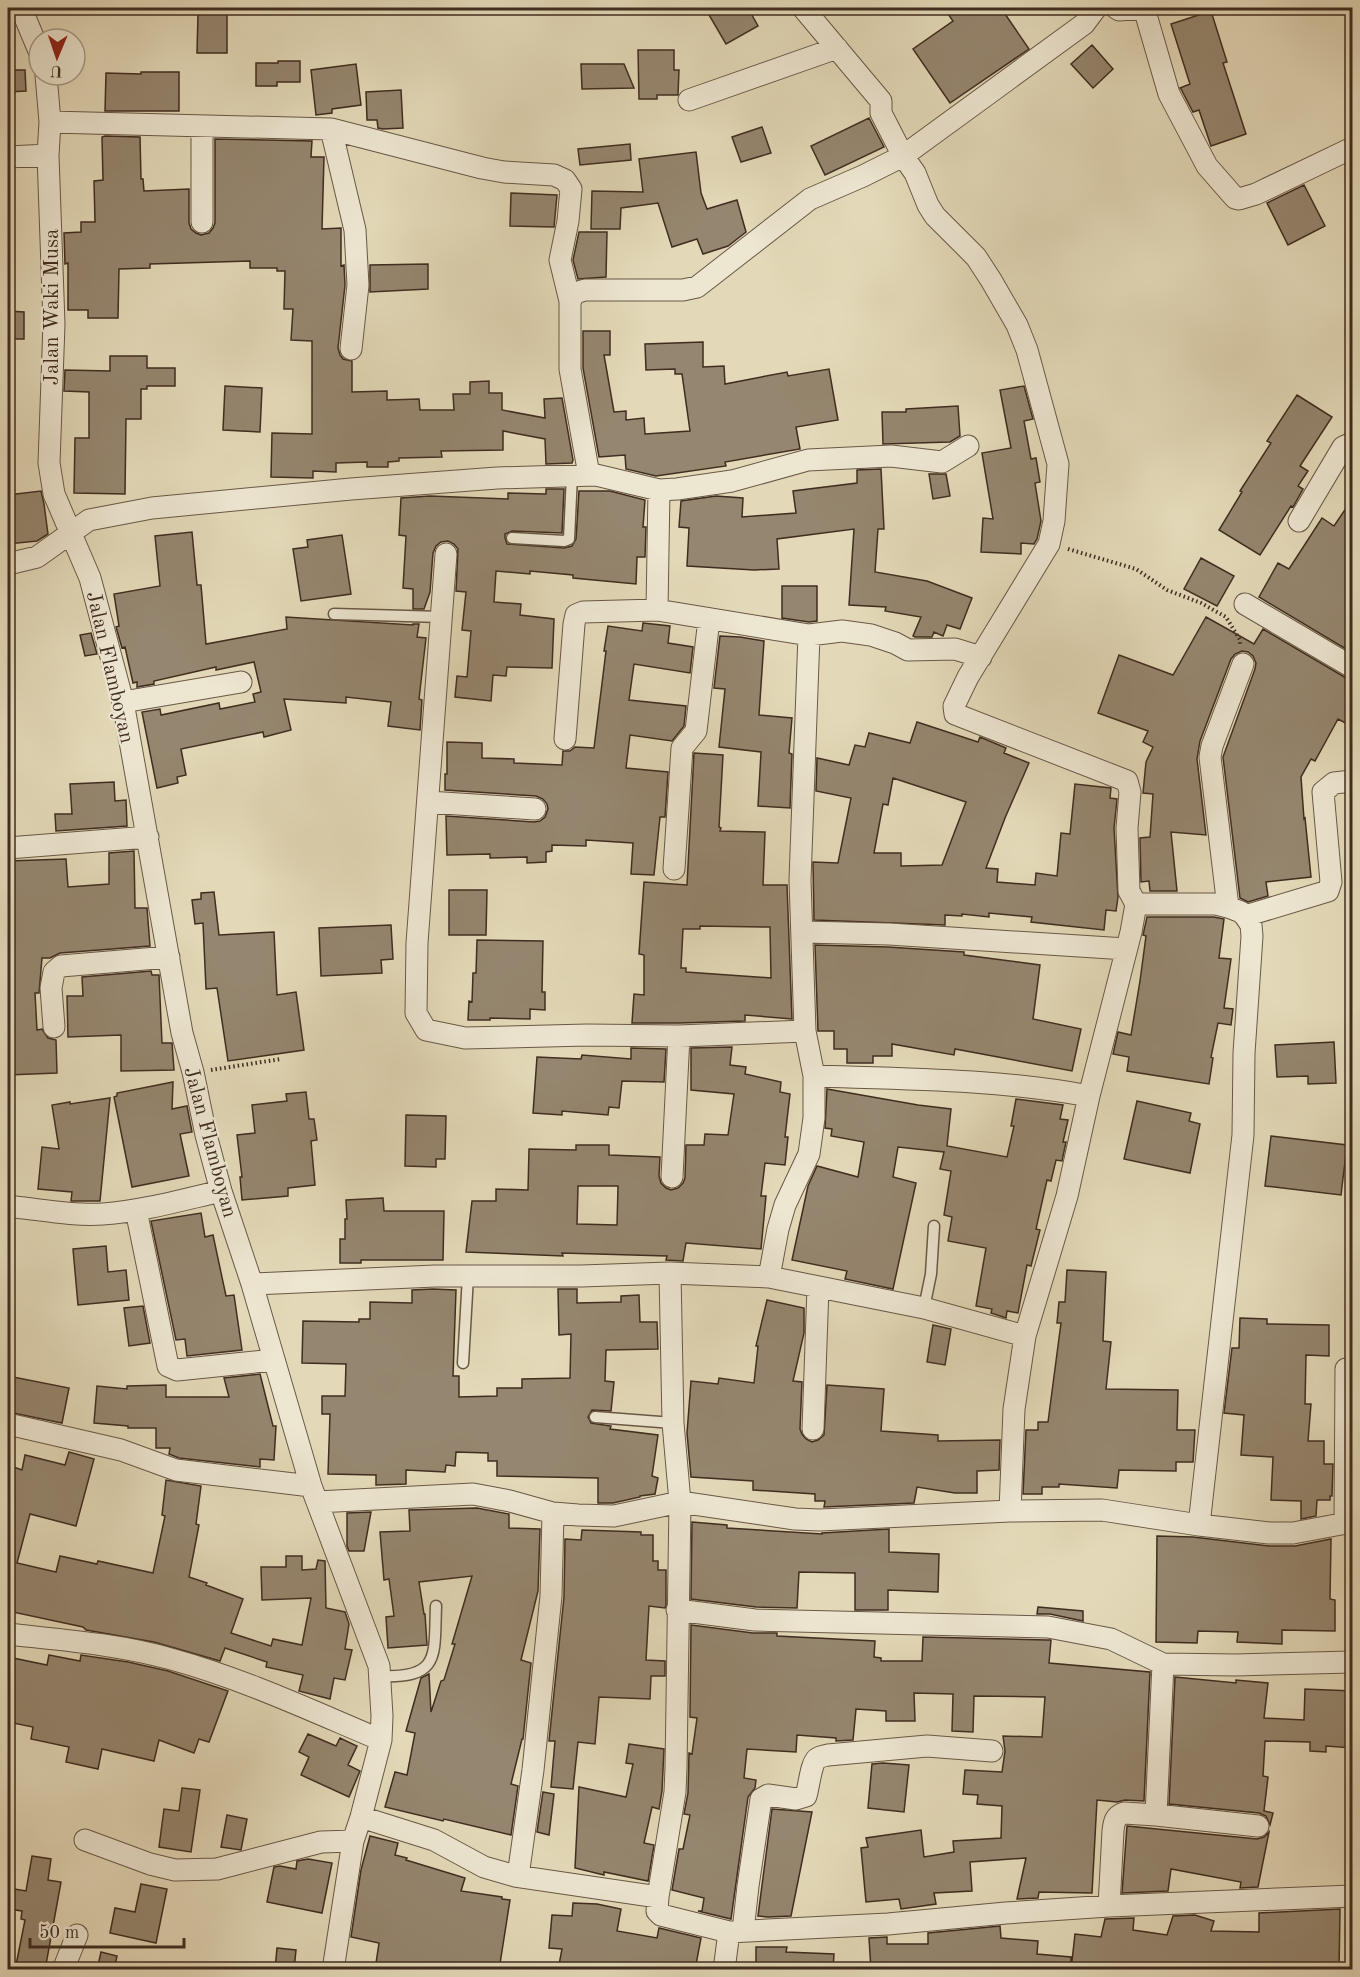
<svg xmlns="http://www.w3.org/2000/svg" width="1360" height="1977" font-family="'Old Standard TT',serif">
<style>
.building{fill:#95866f;stroke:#402d20;stroke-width:1.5;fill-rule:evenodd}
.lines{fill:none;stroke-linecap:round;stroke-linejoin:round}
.lane-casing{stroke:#695846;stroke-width:13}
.street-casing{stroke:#695846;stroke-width:23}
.path{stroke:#402d20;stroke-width:4;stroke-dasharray:1.5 3;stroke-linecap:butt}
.lane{stroke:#ede6d1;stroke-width:10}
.street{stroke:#ede6d1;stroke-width:21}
.labels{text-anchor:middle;stroke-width:4.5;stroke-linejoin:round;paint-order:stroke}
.street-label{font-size:21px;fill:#402d20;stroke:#ede6d1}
</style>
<rect width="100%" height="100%" fill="#e3d9b8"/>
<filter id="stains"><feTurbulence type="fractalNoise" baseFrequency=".00333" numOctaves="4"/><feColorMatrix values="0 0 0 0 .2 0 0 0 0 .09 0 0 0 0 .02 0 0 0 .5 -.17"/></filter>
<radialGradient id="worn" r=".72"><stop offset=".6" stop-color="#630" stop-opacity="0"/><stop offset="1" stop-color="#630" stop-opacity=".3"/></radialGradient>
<path class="building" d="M705 8H748L758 26 726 44Z
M944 8H1001L1029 49 950 103 913 49 953 21Z
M1211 11 1227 62 1223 63 1246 134 1211 146 1199 110 1193 112 1181 89 1180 88 1190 84 1171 24Z
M227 13V53H197L198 14Z
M1092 45 1113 69 1093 88 1071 64Z
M638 50H674V70H679L678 95H657V99H639Z
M278 61H300V82H277V86H256V63H278Z
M356 64 361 105 332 109V113L316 115 311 70Z
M581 64H624L634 88 582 89Z
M8 70H25L26 91 8 92Z
M141 72H179V111H105L106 73 141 74Z
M401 90 403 128 383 129 378 128 377 120H367L366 92Z
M869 118 884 147 825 175 811 146Z
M762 127 771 153 741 162 732 137Z
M105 136 140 137 141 179H143L144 191 189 189V223L191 229 196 233 201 235 209 233 213 228 215 223V139L312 141 311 157H324L322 229 341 228V266L344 265 345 285 338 348 340 355 343 359 352 361V392L387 391V400L419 399 420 410H454L453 394H470V382L489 381V393H502V410L545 418 544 399 562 398 573 460 572 463 546 464 545 439 503 431V450L441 451 442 457 399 458V461L388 462V467H367V462L336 463V472L313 471V478L271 477 272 433 312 434V341L291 340 293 309H284L285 271H277V268H250V261L150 264V268L119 269 118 318H88V310H68V263L65 264 64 233 81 232V222H95L94 181 103 180 102 137Z
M630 144 631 160 580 165 578 149Z
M696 152 701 193 707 209 737 200 746 232 728 246 703 254 697 239 672 247 658 203 621 208 620 229H591L592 191 643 192 639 159Z
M1304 185 1325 226 1288 245 1267 203Z
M511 193 557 195 554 227 510 226Z
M579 232H607L606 277 578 279 573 260Z
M428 264V289L370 292V265Z
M8 311 24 312V339H8Z
M583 331H610V355H604L614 412 626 411V420L644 418 645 434 690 431 682 374H675V369L646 370 645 344 703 342V367L724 366 725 384 787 372 788 376 829 369 838 420 796 427 800 449 725 462 726 466 656 476 626 469 625 455 599 457 583 368Z
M110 356H147V368H175V386H147V389H141V419H126L125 494 74 493 75 438H89V392L64 391 65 370 110 371Z
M225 386 262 388 260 432 223 430Z
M1024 386 1033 419 1024 421 1031 459 1036 458 1040 482 1035 483 1041 521 1037 539 1034 544 1021 543V554L981 552 983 518 993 519 982 453 1011 448 1000 390Z
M1297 395 1332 417 1300 466 1308 471 1298 486 1303 489 1293 507 1291 506 1260 555 1219 530 1242 492 1240 491 1271 443 1267 441Z
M958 406 960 436 950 442 883 444 882 412H906V409Z
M881 469 884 529H878L875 572 927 581 972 598 960 629 947 625 943 636 934 632 932 637H915L913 636 921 617 885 611 886 607 849 605 854 529 777 539 779 569 754 570 687 566 689 528 679 527 681 501 716 496 743 498 742 517 796 513 793 491 857 483V470Z
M929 474H946L950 496 933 499Z
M546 489H564L562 533 512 531 505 534V538L507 544 564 548 572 546 576 539 579 491H610L645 500 643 527H646L645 557H637L636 584 573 578V575L530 571V574L496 571 494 602 521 604 520 615 554 619 552 668 507 667 506 676 493 675 491 701 455 697 457 676 467 677 471 631 462 630 466 592 456 591 458 549 454 544 448 541 441 542 436 546 433 553 430 592 424 609H413V589L403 588 406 536 399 535 401 498 430 496 508 499V493L546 494Z
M41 491 44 504 48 534 37 541 8 544V495Z
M1353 498V649L1351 652 1259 597 1278 563 1289 569 1322 518 1334 526Z
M192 532 197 585H201L206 644 287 629 286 617 413 625V624H419L417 637 426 638 419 699 422 700 420 730 388 726 391 702 346 697V703L284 699 291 730 264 737 263 732 181 749 186 775 177 777 178 783 157 788 142 712 160 709 161 715 219 703 220 709 255 702 253 694 261 692 254 662 216 670V667L154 681V684L137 687V682L133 683 125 647 122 648 116 627 119 626 114 594 160 586 155 536Z
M342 535 351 594 301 601 293 549 308 547 307 540Z
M1201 558 1234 576 1217 606 1184 589Z
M782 586H817V621L809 622 782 618Z
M1206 617 1254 644 1263 629 1346 678 1353 680V727L1338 719 1315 761 1311 759 1301 777 1304 819 1305 818 1311 877 1266 882 1268 896 1248 902 1240 898 1223 757 1255 669 1256 663 1253 656 1248 652 1242 651 1235 654 1231 659 1200 741 1197 759 1206 835 1171 832 1177 891H1150L1149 881 1141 882 1140 838 1150 837 1153 794 1143 793 1146 762 1153 747 1143 742 1148 731 1098 713 1119 655 1173 675Z
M643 623 670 626 668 643 693 647 690 673 634 664 629 700 686 706 684 726 672 741 630 735 626 768 668 772 665 817H660L654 875 631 874 633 843 586 840V846L552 845V851L546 852V862L527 863V857L490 858V854L447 855 446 816 534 822 540 821 545 817 548 809 547 804 543 799 536 796 445 790V774H447V742L482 743V758L514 759V763L562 765 563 751H570L575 747 594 748 606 651H604L608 626 642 631Z
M91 633 97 654 85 656 80 635Z
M720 636 740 637 764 641 759 715 792 718 789 753 792 754 790 808 758 806 761 752 719 747 725 689 714 688Z
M917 722 978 742 980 737 1006 748 1004 753 1029 763 1005 818 986 868 998 869 997 882 1035 885 1036 873 1057 876 1061 833 1070 834 1075 784 1111 788 1110 798 1117 799 1114 828 1118 897 1116 911 1106 910 1104 930 1031 922 1032 917 989 913V917L962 914V916L945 915V925L814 920 813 862 838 863 851 798 816 791 817 758 849 765 855 745 865 747 869 733 910 743ZM893 778 966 802 942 865 901 866V853H874L883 804 888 805Z
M694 753 723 755 719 827 721 828 720 831 765 832 763 885H787L792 1019 745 1015V1021L679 1023H632L634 994 644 995V955L639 954 644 882 687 885ZM700 926 770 927 771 978 686 972V968H681L683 929H700Z
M114 782 115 801 126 800 127 826 56 831 55 814H72L70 784Z
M134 851 135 908H147L150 946 60 953 50 958H42L39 993H35L37 1030 42 1029 48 1038 56 1040 57 1073 8 1075V861L66 859 68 887 109 884V853Z
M449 890H487L486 935H449Z
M214 892 219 935 274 932 277 995 296 992 304 1050 228 1061 217 988 206 989 203 923 195 924 192 900 201 899V893Z
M1147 917H1214L1224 919 1219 958 1231 959 1224 1008 1233 1009 1231 1025 1218 1023 1211 1057 1213 1058 1209 1084 1127 1071 1129 1057 1113 1054 1118 1032 1131 1035 1140 981 1146 936 1143 935Z
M391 925 393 959 381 960 382 973 321 976 319 928Z
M477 940 543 941 542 992H545V1010L530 1009V1019L490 1018V1020H468L469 1001 472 1002 473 973H476Z
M815 945 888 947 964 952V955L1040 965 1033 1019 1081 1029 1072 1071 955 1049 954 1055 892 1044V1056H873V1063H847V1049H834V1031H818Z
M151 971 152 975H159L162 1043H172L174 1070 121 1071V1035L68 1037 67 996H83L82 977Z
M1334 1042 1336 1083 1308 1084V1076L1277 1077 1275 1045Z
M732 1047 730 1065 746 1067 745 1074 781 1082 780 1092 790 1094 785 1137H788L785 1165 765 1163 761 1196H766L761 1249 686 1243 683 1261 666 1260 667 1256 562 1253 563 1256 466 1252 472 1201H496V1189L528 1190 529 1149 576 1150V1145H609V1155L660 1157 659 1176 661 1183 666 1188 671 1190 678 1188 683 1183 685 1178 686 1145H704L705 1134 728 1135 734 1094 691 1090V1048ZM578 1186H618L617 1225 577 1224Z
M631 1048 666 1049 664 1082 622 1081 619 1108 609 1107 608 1115 562 1111V1115L533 1113 537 1057 581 1059 582 1055 631 1059Z
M173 1082 172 1109 187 1106 192 1132 180 1134 189 1176 132 1187 114 1097 117 1096V1093Z
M827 1089 918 1105 951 1109 947 1146 1007 1157 1014 1126H1011L1016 1099 1063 1105 1060 1119 1068 1120 1063 1142H1066L1062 1161 1056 1160 1051 1181 1047 1180 1036 1229 1040 1230 1031 1266 1027 1265 1018 1313 1007 1311 1006 1318 991 1313 992 1309 976 1306 986 1248 948 1241 952 1217 944 1215 951 1171 940 1169 944 1152 898 1147 893 1177 916 1183 893 1289 845 1279 847 1271 792 1260 808 1186 817 1166 858 1177 864 1142 831 1136 832 1129 825 1128Z
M306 1092 309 1119H314L317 1140 311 1141 315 1185 288 1188V1196L242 1200 240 1177H242L237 1135 255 1133 252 1105 287 1101 286 1094Z
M110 1098 100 1201H71L72 1192 38 1189 42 1147 59 1149 52 1105 70 1102V1104Z
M1137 1101 1191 1113 1189 1121 1200 1124 1190 1173 1124 1159Z
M406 1115 446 1116 445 1159H436V1167L405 1166Z
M1271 1136 1347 1145 1341 1195 1265 1186Z
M383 1198 384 1211H444L443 1260H361V1263H340V1239H345V1219H347L346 1200Z
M201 1213 205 1237 213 1235 226 1296 234 1295 242 1350 187 1356 185 1339 176 1340 151 1221Z
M106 1246 108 1272 126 1270 129 1300 78 1305 73 1249Z
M1067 1270 1106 1272 1103 1341 1111 1342 1106 1389 1178 1390 1177 1430H1195L1193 1462H1176V1471L1119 1470 1117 1488 1059 1484V1487H1042V1494H1023L1026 1430H1038V1422H1048L1061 1323H1057L1059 1302H1065Z
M433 1289 456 1290 453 1376H459V1397L497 1396V1388H522V1379L570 1378 571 1334 559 1335 558 1289H577V1303L621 1302V1296L639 1295 640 1322H657L658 1349 606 1350 605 1381 614 1382 611 1411 592 1410 588 1417 591 1423 611 1426 610 1429 658 1435 652 1476 658 1478 655 1494 640 1496V1497L613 1503H598V1478L497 1476V1461H488V1453L456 1452 455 1466 446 1465 445 1472 406 1470V1484L376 1485V1475L328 1474 330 1414H322V1396H345L346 1364 302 1363 303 1321 359 1322V1319H370V1302L412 1303V1290Z
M767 1300 804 1308V1333L793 1381 802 1382 800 1429 802 1434 806 1439 812 1442 818 1440 824 1435 827 1385 884 1389 881 1431 938 1435V1441L1000 1440 999 1470 977 1471V1493H955L917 1487 914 1503 824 1507 825 1501H815V1494L753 1490V1481L691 1477 687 1433 691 1381 718 1384 719 1378 754 1383 758 1346H756Z
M143 1306 150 1343 129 1346 124 1308Z
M1240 1318 1267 1319V1324L1329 1325V1356L1306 1355 1305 1404H1311L1308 1441H1324V1464H1333L1332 1496H1330V1500H1317L1316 1516 1301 1519V1501L1271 1500 1273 1457 1241 1455 1244 1415 1224 1413 1232 1348H1239Z
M933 1325 951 1329 945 1365 927 1362Z
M260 1374 273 1426H276L274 1460 260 1459V1467L179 1458 169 1454 170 1448H156V1428H128V1426L94 1423 97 1386 127 1389V1386L166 1385V1397H229L224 1378Z
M8 1376 69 1388 62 1423 8 1412Z
M69 1452 94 1459 76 1526 30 1514 17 1563 56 1572 60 1556 97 1564 98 1561 153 1573 165 1516 162 1515 166 1480 201 1486 196 1524 199 1525 189 1577 207 1583 206 1585 243 1599 231 1633 271 1646 273 1639 302 1645 311 1598 262 1600 261 1567H286V1556H302V1570L316 1569 318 1560 325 1561 326 1608 345 1612 349 1624 345 1649 352 1650 345 1680 334 1678 330 1699 299 1691 303 1675 266 1667 267 1662 225 1648 220 1661 154 1642 86 1630 83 1627 8 1611V1465L22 1470 25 1455 65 1465Z
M477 1508 509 1514V1528L540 1529 538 1591 521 1660 531 1663 523 1739H522L511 1784 518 1786 511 1835 444 1819 443 1821 385 1807 395 1772 407 1775 415 1733 406 1731 421 1678 429 1674 431 1712 441 1681 444 1680 455 1644H452L472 1576 419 1582 424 1614H425L427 1645 388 1648 386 1617 394 1616 389 1579 384 1580 380 1532 410 1531 409 1510Z
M371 1512 364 1551H349L347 1546V1513Z
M692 1522 727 1525V1528L822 1534V1533L889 1529V1552L939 1554 938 1592 888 1590V1610H855V1573L799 1572 797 1608 756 1607 691 1599Z
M582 1530 641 1532V1535H653V1561H658V1570H666V1605L665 1608 649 1606 646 1660 665 1661V1676H651L650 1699 599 1697 595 1744 578 1742 573 1789 551 1787 555 1741H549L564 1597 565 1539 581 1540Z
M1157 1536 1193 1537 1269 1546H1295L1331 1539 1330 1599 1335 1600V1631L1282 1630V1644L1237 1642 1238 1632 1198 1631 1197 1643 1156 1642Z
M1038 1607 1083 1611V1621L1050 1614H1037Z
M691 1625 753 1633H777V1636L875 1641 874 1657 881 1658V1661H922L923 1637 1047 1640H1051L1049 1663 1150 1672 1144 1801 1125 1800 1117 1802 1097 1800 1092 1893 1039 1892 1038 1898 1017 1899 1026 1858 970 1862 972 1891 934 1893 936 1904 901 1909 899 1899 866 1902 861 1848 868 1847 866 1838 921 1830 924 1857 954 1852 953 1841 1001 1838 1002 1806 977 1804 978 1795 963 1794 965 1770 1002 1772 1005 1751 1003 1736 1042 1737 1045 1697 974 1696 973 1732 952 1731 953 1694 914 1693 915 1721H886V1711L856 1709 853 1740 836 1741V1738L797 1735 796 1752 747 1749 744 1778 756 1780 755 1788 748 1797 731 1919 698 1911H702L704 1898 672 1890 679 1849H683L690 1815 684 1814 688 1793 689 1753 692 1754 697 1718 690 1717Z
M49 1655 80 1661 81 1655 128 1662 168 1671 228 1691 209 1742 199 1739 194 1753 159 1740 154 1761 102 1749 98 1769 66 1762 69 1747 31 1739 33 1727 8 1722V1657L47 1665Z
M1175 1677 1236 1683V1680L1268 1683 1264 1718 1304 1720 1305 1689 1353 1691V1748L1326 1746V1752L1310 1751V1742L1265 1741 1263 1776 1268 1777 1264 1811 1273 1813 1270 1825 1266 1816 1259 1813 1169 1804Z
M308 1734 336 1746 340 1738 357 1746 348 1765 360 1771 349 1797 301 1775 309 1757 299 1752Z
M629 1744 664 1749 662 1791 659 1809 652 1807 644 1843 654 1845 648 1881 604 1872V1875L575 1868 579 1787 626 1797 633 1764 626 1763Z
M883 1763 909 1765 904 1812 868 1808 872 1764Z
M182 1788 200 1790 191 1852 159 1847 164 1809 179 1811Z
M543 1792 554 1794 549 1835 537 1832Z
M772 1809 812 1812 791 1916 768 1917 758 1916Z
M227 1815 247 1819 241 1850 221 1847Z
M1127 1826 1257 1839 1264 1837 1269 1832 1258 1887 1240 1888 1241 1882 1171 1869 1168 1891 1122 1893Z
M370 1836 398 1843 395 1855 407 1858 406 1860 465 1878 461 1891 502 1897V1899L510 1900 499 1970H375L379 1943 351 1937 361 1870Z
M32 1856 51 1859 48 1880 61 1882 45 1970H15L25 1920 21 1919 22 1911 8 1909V1888L26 1891Z
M308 1859 332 1863 322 1913 267 1902 274 1867 280 1866 296 1869 297 1861Z
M141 1884 167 1889 156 1943 110 1933 115 1908 135 1912Z
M573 1903 597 1904 621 1909 617 1931 657 1938 659 1928 701 1938 695 1970H558L562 1949 549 1948 552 1915 572 1916Z
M1340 1909 1339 1970H1071L1075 1934 1101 1937 1105 1919 1134 1918 1133 1930 1167 1935 1173 1916 1195 1915 1214 1921 1211 1931 1259 1932V1913Z
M1000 1926 1001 1938 1038 1941 1037 1954 1071 1957V1970H871L869 1938 887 1937V1944H928V1933Z
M756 1947H787L786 1952 834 1954 833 1970H756Z
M277 1948 296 1950 294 1970H275Z
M101 1952 117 1956 114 1970H97Z"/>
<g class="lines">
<g class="lane-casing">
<path id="lane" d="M512 538 564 541 569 539 572 475
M334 614 442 617
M924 1308 931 1274 934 1226
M463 1363 468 1276
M595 1417 673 1423
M380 1676C441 1679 434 1655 436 1606"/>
</g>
<g class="street-casing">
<path id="street" d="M21 8 39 51
M803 8 881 101V113L903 156 915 173 928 205 935 216 976 257 991 280 1017 325 1027 350 1058 464 1054 521 1049 544 968 677 954 706 955 714 1127 781 1130 792 1127 828 1129 891 1136 904
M1116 8 1119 10 1147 8
M1144 8 1169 94 1207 166 1235 198 1239 199 1256 194 1352 148
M46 75 50 122 48 155 54 324 49 463 54 494 90 578 123 702 182 1033 193 1072 206 1135 221 1191 252 1284 311 1486 379 1666 382 1716 381 1740 361 1817 353 1841 333 1970
M689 100 837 48
M50 122 331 129 355 230 358 285 351 349
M202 126V222
M331 129 482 168 504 172 554 175 565 180 571 189 568 221 560 260 570 301V369L589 475
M8 157 48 155
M570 301 575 293 585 290H683L697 287 810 199 863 176 903 156 1084 24 1096 8
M659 490 657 610 809 635 842 631 871 635 895 643 908 650 955 649 981 657
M1299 521 1343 447 1352 443
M446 554 417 943 416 1013 426 1030 465 1038 587 1035 679 1036 805 1031
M8 564 37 557 89 520 152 508 351 489 497 478 596 475 659 490 677 489 732 481 808 460 891 456 942 462 968 446
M1245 604 1352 667
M123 702 241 682
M565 739 574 624 576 615 583 612 657 610
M428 802 535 809
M8 848 148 837
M674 869 682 748 696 731 709 619
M1228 907 1210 757 1212 746 1243 664
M1245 916 1328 891 1331 882 1323 792 1334 783 1352 781
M803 932 889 934 1126 949
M54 1027 51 988 54 972 61 966 169 957
M814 1076C906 1079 998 1079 1089 1096
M672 1177 679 1036
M15 1207C43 1210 74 1216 103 1214 143 1211 182 1200 221 1191
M136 1210 168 1366 177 1370 274 1360
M769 1277 778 1229 785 1205 809 1154 814 1118V1076L805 1031 800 880 809 635
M252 1284 435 1276H581L670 1273 769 1277 924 1308 1025 1336
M8 1424 121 1450 176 1470 311 1486
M813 1429 818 1287
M317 1502 473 1494 510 1501 553 1513 578 1515 614 1516 680 1502 795 1519 820 1520 1010 1511 1102 1510 1199 1525 1269 1533H1293L1352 1522
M1010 1511 1014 1409 1025 1336 1067 1196 1089 1096 1131 932 1136 904H1216L1228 907 1241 912 1245 916 1251 925 1252 936 1244 1053 1243 1135 1199 1525
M1345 1523 1346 1369
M677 1610 755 1620 1048 1627 1111 1639 1163 1664 1236 1665 1352 1662
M8 1634C62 1640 118 1644 171 1659 244 1679 312 1711 381 1740
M1156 1815 1163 1664
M361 1817 434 1840 484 1867 515 1876 658 1897 657 1911 661 1915 729 1932 888 1924 1006 1913 1109 1906 1352 1896
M85 1840 150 1864 175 1870 217 1869 321 1842 353 1841
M518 1876 533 1770 551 1596 553 1513
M658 1897 675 1792 676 1768 680 1502 673 1423 670 1273
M1109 1906 1113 1831C1114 1822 1115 1816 1124 1813L1156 1815 1258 1826
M743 1931 748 1886 761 1799 768 1795 796 1799 806 1796C809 1787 811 1761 818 1758 821 1756 825 1756 828 1755L927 1746 992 1751
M63 1970 77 1935
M724 1970 729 1932"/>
</g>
<path class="path" d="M1068 549 1136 569 1167 590 1201 603 1226 617 1240 640V645
M211 1070 281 1059"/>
<use href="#lane" class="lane"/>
<use href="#street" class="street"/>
</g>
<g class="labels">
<g class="street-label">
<text transform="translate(51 307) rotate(-90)" y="7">Jalan Waki Musa</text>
<text transform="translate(111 667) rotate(77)" y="7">Jalan Flamboyan</text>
<text transform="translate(211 1142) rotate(75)" y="7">Jalan Flamboyan</text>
</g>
</g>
<rect width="1360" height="1977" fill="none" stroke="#e3d9b8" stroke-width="30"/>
<rect x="9" y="9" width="1342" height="1959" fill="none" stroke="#402d20" stroke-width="3"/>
<rect x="15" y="15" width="1330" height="1947" fill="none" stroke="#402d20" stroke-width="1.5"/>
<g transform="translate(57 57) rotate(182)"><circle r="28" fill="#ede6d1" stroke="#a89c8a" stroke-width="1.5"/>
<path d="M0-4.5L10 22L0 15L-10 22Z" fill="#8f2418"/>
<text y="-9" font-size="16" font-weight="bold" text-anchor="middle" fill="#402d20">U</text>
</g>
<path d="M30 1938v9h154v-9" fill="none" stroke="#402d20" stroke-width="3"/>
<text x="39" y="1938" font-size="18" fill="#402d20" stroke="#ede6d1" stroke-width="4.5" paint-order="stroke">50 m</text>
<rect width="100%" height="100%" filter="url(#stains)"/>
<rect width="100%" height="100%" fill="url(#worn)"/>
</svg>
